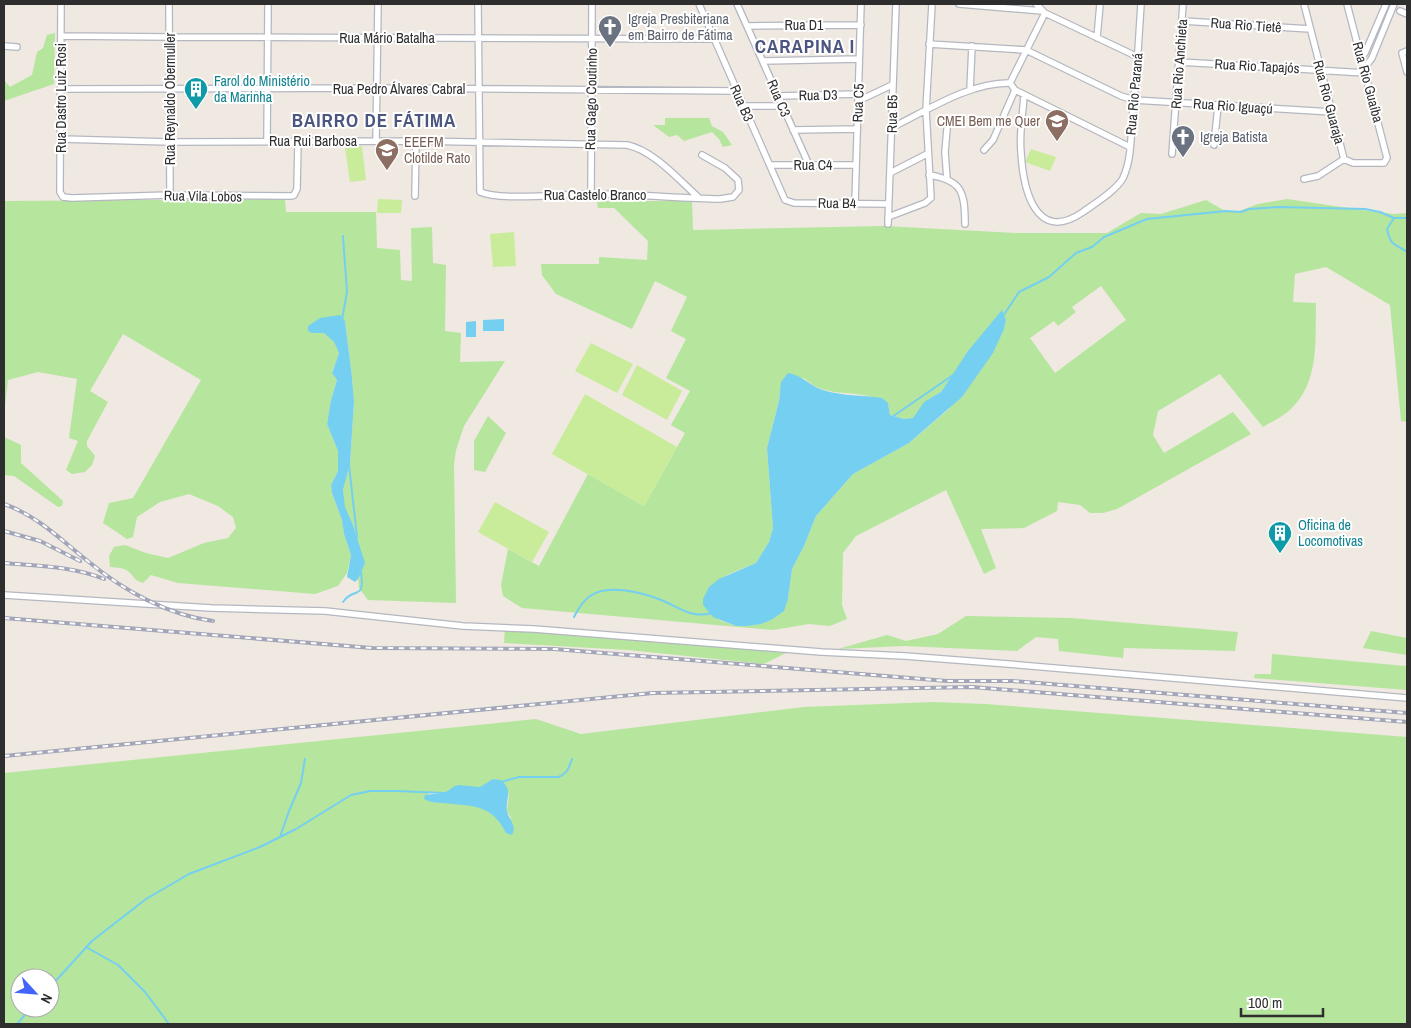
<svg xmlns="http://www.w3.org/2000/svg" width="1411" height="1028" font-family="'Archivo Narrow',sans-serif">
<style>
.green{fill:#b6e59e;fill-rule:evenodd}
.pitch{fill:#c9ec9a}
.water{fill:#75cff0}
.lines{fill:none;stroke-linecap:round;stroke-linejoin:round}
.stream{stroke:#75cff0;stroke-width:2}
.minor-casing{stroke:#b4b7c1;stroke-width:8}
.minor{stroke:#fff;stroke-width:5.5}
.rail-casing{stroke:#a3a6b8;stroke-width:4}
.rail{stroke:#fff;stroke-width:2;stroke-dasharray:5.5;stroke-linecap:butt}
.labels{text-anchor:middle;stroke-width:4;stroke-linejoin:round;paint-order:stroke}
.worship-label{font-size:14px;fill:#5b616d;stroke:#fff;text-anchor:start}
.street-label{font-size:14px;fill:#2e2e2e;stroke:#fff}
.culture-label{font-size:14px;fill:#0d838f;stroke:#fff;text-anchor:start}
.education-label{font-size:14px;fill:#785e54;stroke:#fff;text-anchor:end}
.district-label{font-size:19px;font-weight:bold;letter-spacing:1px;fill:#4d5680;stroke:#fff}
</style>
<rect width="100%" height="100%" fill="#efe9e1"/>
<path class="green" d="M55 33 54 84 4 101V80L10 87 32 75 37 52 43 48 47 35Z
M665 118H709L712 126 723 132 732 145 723 147 719 139 712 132 684 141 677 135 669 137 653 125H665Z
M285 199 286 212H376L377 248 400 250 401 280 412 281 411 228 432 227 433 263 446 265 445 331 461 333 460 362 505 361 464 426 456 450 454 464 456 603 368 600 359 588 358 579 364 562 353 525 344 507 343 490 350 464 354 402 352 377 345 321 312 333H324L334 342 339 353 332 372 337 380 331 400 327 424 338 451V471L331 485 332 493 342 520 344 534 351 555 347 573 338 586 315 594 178 583 151 575 143 583C134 580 136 579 130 573 125 567 117 568 110 567L109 556 114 547 125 545 146 553 168 558 204 543 228 538 236 528 233 517 218 506 189 494 160 502 137 517 133 537 127 539 103 523 109 503 133 498 201 380 123 334 90 391 108 402 87 441V446L95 456 92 465 85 472 72 474 66 470 78 441 69 438 77 379 38 372 8 380 4 414V201Z
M1287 199 1369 211 1394 214 1407 213V422L1401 421 1390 305 1326 267 1295 274 1293 302 1316 303C1315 338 1320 380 1292 408 1284 416 1273 421 1263 427L1220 374 1158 411 1153 435 1164 453 1233 412 1251 434 1117 509 1103 513H1090L1080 505 1058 502 1057 511 1024 528 981 529 996 568 984 574 946 490 856 536 843 553 842 605 847 619 830 626 809 624 773 630 522 608 503 596 501 585 508 549 539 566 588 474 644 506 685 433 671 425 690 391 666 378 686 339 671 331 687 297 655 281 632 329 556 294 542 275 541 264H599V257L647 260 648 241 614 208H598L597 201H692L693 230 884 226 1016 233H1107L1141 213 1161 214 1206 200 1225 211H1239L1258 204ZM1101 286 1126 320 1055 373 1030 338 1054 321 1058 326 1076 312 1072 307ZM1002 311 1006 320 1004 329 949 409 909 443 853 474 816 516 804 546 792 569 788 599 736 626 719 620 709 587 729 574 756 563 769 542 773 528 767 448 779 401 780 390 804 378C822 396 846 391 869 396 875 397 881 401 888 403L890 415 904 419 913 418 925 402 941 392 955 371Z
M488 416 506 433 485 472 474 470V441Z
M4 437 21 445V463L63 501 62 506 58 507 14 476 4 475Z
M966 616 1071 618 1238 632 1235 651 1124 648 1123 658 1059 651 1058 639 1036 637 1017 651 904 646 838 649 887 635 906 641 938 634Z
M505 628 615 636 786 653 764 664 628 650 504 643Z
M1371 631 1407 638V655L1363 648Z
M1272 654 1406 666 1407 661V690L1254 678 1255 674H1271Z
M933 702 985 704 1407 737V1024H4V773L536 719 581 734 804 707ZM480 787 509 793 507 811 511 818 505 830C502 819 485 808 474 805 464 803 445 803 434 802L428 793H443L451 789ZM20 978H50V1008H20Z"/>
<path class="pitch" d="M362 146 366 180 350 182 345 148Z
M1031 149 1056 157 1050 171 1025 162Z
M378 199 402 200 401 213H377Z
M514 232 516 266 493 267 490 234Z
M591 343 633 364 617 393 575 371Z
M637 365 682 391 667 420 622 395Z
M585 394 677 447 644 506 552 454Z
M495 502 549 532 532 562 478 532Z"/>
<path class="water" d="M1002 310 1006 320 1004 329 993 353 962 397 909 443 853 474 816 516 804 546 792 569 788 599 784 611 771 620 761 624 747 626H736L713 617 703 605V599L709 587 719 579 756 563 769 542 773 528 767 448 779 401 781 382 788 373C802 375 810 386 823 390 841 396 863 395 882 398L888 403 890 415 904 419 913 418 924 402 941 392 968 351Z
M340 315 345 321 352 377 354 402 350 464 343 490 345 507 353 525 365 563 358 579 355 582 347 577 351 555 344 534 342 520 332 493 331 485 338 471V451L327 424 331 400 337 380 332 373 339 353 334 342 324 333H312L308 331V326L320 318Z
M504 319V331H483V320Z
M476 321V337H466V322Z
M493 779 501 780C514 792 505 797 507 811 509 820 517 825 512 835L506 833C492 804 472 806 443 803 436 803 430 802 424 799L425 795 443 793 449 790 453 787 458 785 480 787Z"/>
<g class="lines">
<path class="stream" d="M1394 218 1387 229C1391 247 1394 243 1407 252
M1003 316 1019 292 1049 277 1076 253 1092 247 1104 237 1147 219 1226 211 1241 212 1249 209 1279 207 1365 209 1380 212 1394 218H1407
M342 320 347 292 343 236
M892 417 956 373
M349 465 357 537
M343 602C354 586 365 602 361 572
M574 617C578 609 583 601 590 596 607 583 644 593 661 600 679 607 692 619 712 613
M501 782 519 777H558C567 774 569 768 572 759
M280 837 289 811 301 783 305 759
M86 947 118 965 145 992 169 1024
M50 987 92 941 146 899 189 874 260 847 296 829 351 795 370 791H397L444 793
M17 1024 31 1008"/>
<g class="minor-casing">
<path id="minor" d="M61 4 60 183V192L63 197 72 198 170 195 292 196 294 195 297 189 298 141
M169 4 170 195
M478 4 480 192C501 201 564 194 590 194 634 194 677 198 720 199L733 197 739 190 738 180 725 168 702 155
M699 4 785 200 794 203 888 204
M737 4 809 165
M959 4 1042 11
M1036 4 1045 13 1138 57
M1304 4 1344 159 1353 163H1384L1387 158 1347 4
M1400 11 1407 14
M1183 21 1310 29
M747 26 861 25
M61 36 170 37 713 39
M1097 38 1100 4
M929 44 1026 50 1121 96 1134 100 1332 112
M4 46 17 47
M1407 51 1402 53 1407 72
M1360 58 1365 53 1386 4
M763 61 859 59
M1180 62 1365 73
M1364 69 1372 58 1394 4
M1010 83 1015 90 1130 147
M1010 83 1045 13
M61 89 376 88 736 91
M970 90 972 46
M1024 95C1023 114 1019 133 1021 152 1023 188 1035 245 1083 212 1094 204 1117 190 1123 178 1131 161 1131 139 1132 121 1136 82 1139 43 1141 4
M779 96 858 94
M858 101 892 85
M743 106H783
M891 128C926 111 970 82 1010 83
M947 129 945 152 947 179
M793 130 857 129
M61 139 169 142 416 141 627 145C653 150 679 180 698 197
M267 141 268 4
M376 141 378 4
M1214 145 1218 106
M984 150 993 140 1015 90
M1172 154 1183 4
M770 165H856
M890 173 927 154
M929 175C962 180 965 192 965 224
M1304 179 1318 176 1344 159
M591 194 592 4
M415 196 416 141
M855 203 861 4
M888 217 925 203 931 198 926 110 932 4
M888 224 896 4
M4 595 211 608 325 611 463 626 534 629 821 652 905 656 1008 664 1407 698"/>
</g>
<use href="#minor" class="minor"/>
<g class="rail-casing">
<path id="rail" d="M4 504C38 516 61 540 89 562 124 591 168 615 213 621
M4 531 40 541 80 561
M4 563C38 566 72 566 104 579
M4 618 372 648 554 649 947 681H1012L1407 713
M4 756 653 693 972 687 1407 722"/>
</g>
<use href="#rail" class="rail"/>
</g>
<defs>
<g id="church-pin" transform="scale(1.25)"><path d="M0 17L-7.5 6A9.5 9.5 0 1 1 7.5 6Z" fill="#6b7280" stroke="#fff"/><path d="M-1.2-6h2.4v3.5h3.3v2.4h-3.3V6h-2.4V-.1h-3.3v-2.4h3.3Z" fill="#fff"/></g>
<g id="building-pin" transform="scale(1.25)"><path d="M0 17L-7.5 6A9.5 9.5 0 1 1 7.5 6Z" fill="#0f9aa8" stroke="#fff"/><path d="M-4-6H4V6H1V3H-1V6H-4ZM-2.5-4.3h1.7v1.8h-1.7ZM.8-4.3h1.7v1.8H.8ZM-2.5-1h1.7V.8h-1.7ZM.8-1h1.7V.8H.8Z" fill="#fff"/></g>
<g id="school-pin" transform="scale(1.25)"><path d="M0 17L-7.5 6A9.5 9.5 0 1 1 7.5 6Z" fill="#8d6e63" stroke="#fff"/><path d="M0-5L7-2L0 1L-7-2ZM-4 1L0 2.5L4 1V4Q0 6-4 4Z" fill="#fff"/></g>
</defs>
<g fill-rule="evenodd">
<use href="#church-pin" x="610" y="27"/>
<use href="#building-pin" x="196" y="89"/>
<use href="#school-pin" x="1057" y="121"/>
<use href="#church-pin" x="1183" y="137"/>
<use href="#school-pin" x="387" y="150"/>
<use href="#building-pin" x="1280" y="533"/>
</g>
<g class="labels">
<g class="worship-label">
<text x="628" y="24">Igreja Presbiteriana<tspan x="628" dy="16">em Bairro de Fátima</tspan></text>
<text x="1200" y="142">Igreja Batista</text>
</g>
<g class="street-label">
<text x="804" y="30">Rua D1</text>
<text transform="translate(1246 25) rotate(4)" y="5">Rua Rio Tietê</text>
<text x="387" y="43">Rua Mário Batalha</text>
<text transform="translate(1179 64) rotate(-86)" y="5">Rua Rio Anchieta</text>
<text transform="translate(1257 66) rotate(3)" y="5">Rua Rio Tapajós</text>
<text transform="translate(1368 82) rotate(75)" y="5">Rua Rio Guaíba</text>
<text x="399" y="94">Rua Pedro Álvares Cabral</text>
<text transform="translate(1134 94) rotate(-85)" y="5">Rua Rio Paraná</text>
<text transform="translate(818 95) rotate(-1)" y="5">Rua D3</text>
<text transform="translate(61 98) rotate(-90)" y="5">Rua Dastro Luiz Rosi</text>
<text transform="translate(779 98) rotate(67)" y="5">Rua C3</text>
<text transform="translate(170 99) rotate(-90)" y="5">Rua Reynaldo Obermuller</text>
<text transform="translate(591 99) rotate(-89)" y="5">Rua Gago Coutinho</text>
<text transform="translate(1329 102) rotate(75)" y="5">Rua Rio Guaraja</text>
<text transform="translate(742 103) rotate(66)" y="5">Rua B3</text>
<text transform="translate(858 103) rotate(-88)" y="5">Rua C5</text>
<text transform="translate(1233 106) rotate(4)" y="5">Rua Rio Iguaçú</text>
<text transform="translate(892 114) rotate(-89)" y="5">Rua B5</text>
<text x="313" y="146">Rua Rui Barbosa</text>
<text x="813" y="170">Rua C4</text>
<text x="595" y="200">Rua Castelo Branco</text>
<text transform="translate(203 196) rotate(1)" y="5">Rua Vila Lobos</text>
<text transform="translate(837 203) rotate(1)" y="5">Rua B4</text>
</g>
<g class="culture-label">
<text x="214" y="86">Farol do Ministério<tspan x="214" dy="16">da Marinha</tspan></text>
<text x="1298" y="530">Oficina de<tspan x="1298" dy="16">Locomotivas</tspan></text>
</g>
<g class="education-label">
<text x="1040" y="126">CMEI Bem me Quer</text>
<text x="404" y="147" text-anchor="start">EEEFM<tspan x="404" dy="16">Clotilde Rato</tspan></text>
</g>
<g class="district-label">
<text x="805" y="53">CARAPINA I</text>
<text x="374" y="127">BAIRRO DE FÁTIMA</text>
</g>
</g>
<rect width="1411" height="1028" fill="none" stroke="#2e2e2e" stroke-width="10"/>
<g transform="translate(35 993) rotate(116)"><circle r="24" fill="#ffffff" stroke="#ababab"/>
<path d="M0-4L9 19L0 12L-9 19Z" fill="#4264fb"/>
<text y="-8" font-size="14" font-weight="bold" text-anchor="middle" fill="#2e2e2e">N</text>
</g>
<path d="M1241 1008v8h82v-8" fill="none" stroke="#2e2e2e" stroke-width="2.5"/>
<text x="1248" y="1008" font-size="15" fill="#2e2e2e" stroke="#ffffff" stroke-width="4" paint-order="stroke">100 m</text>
</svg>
